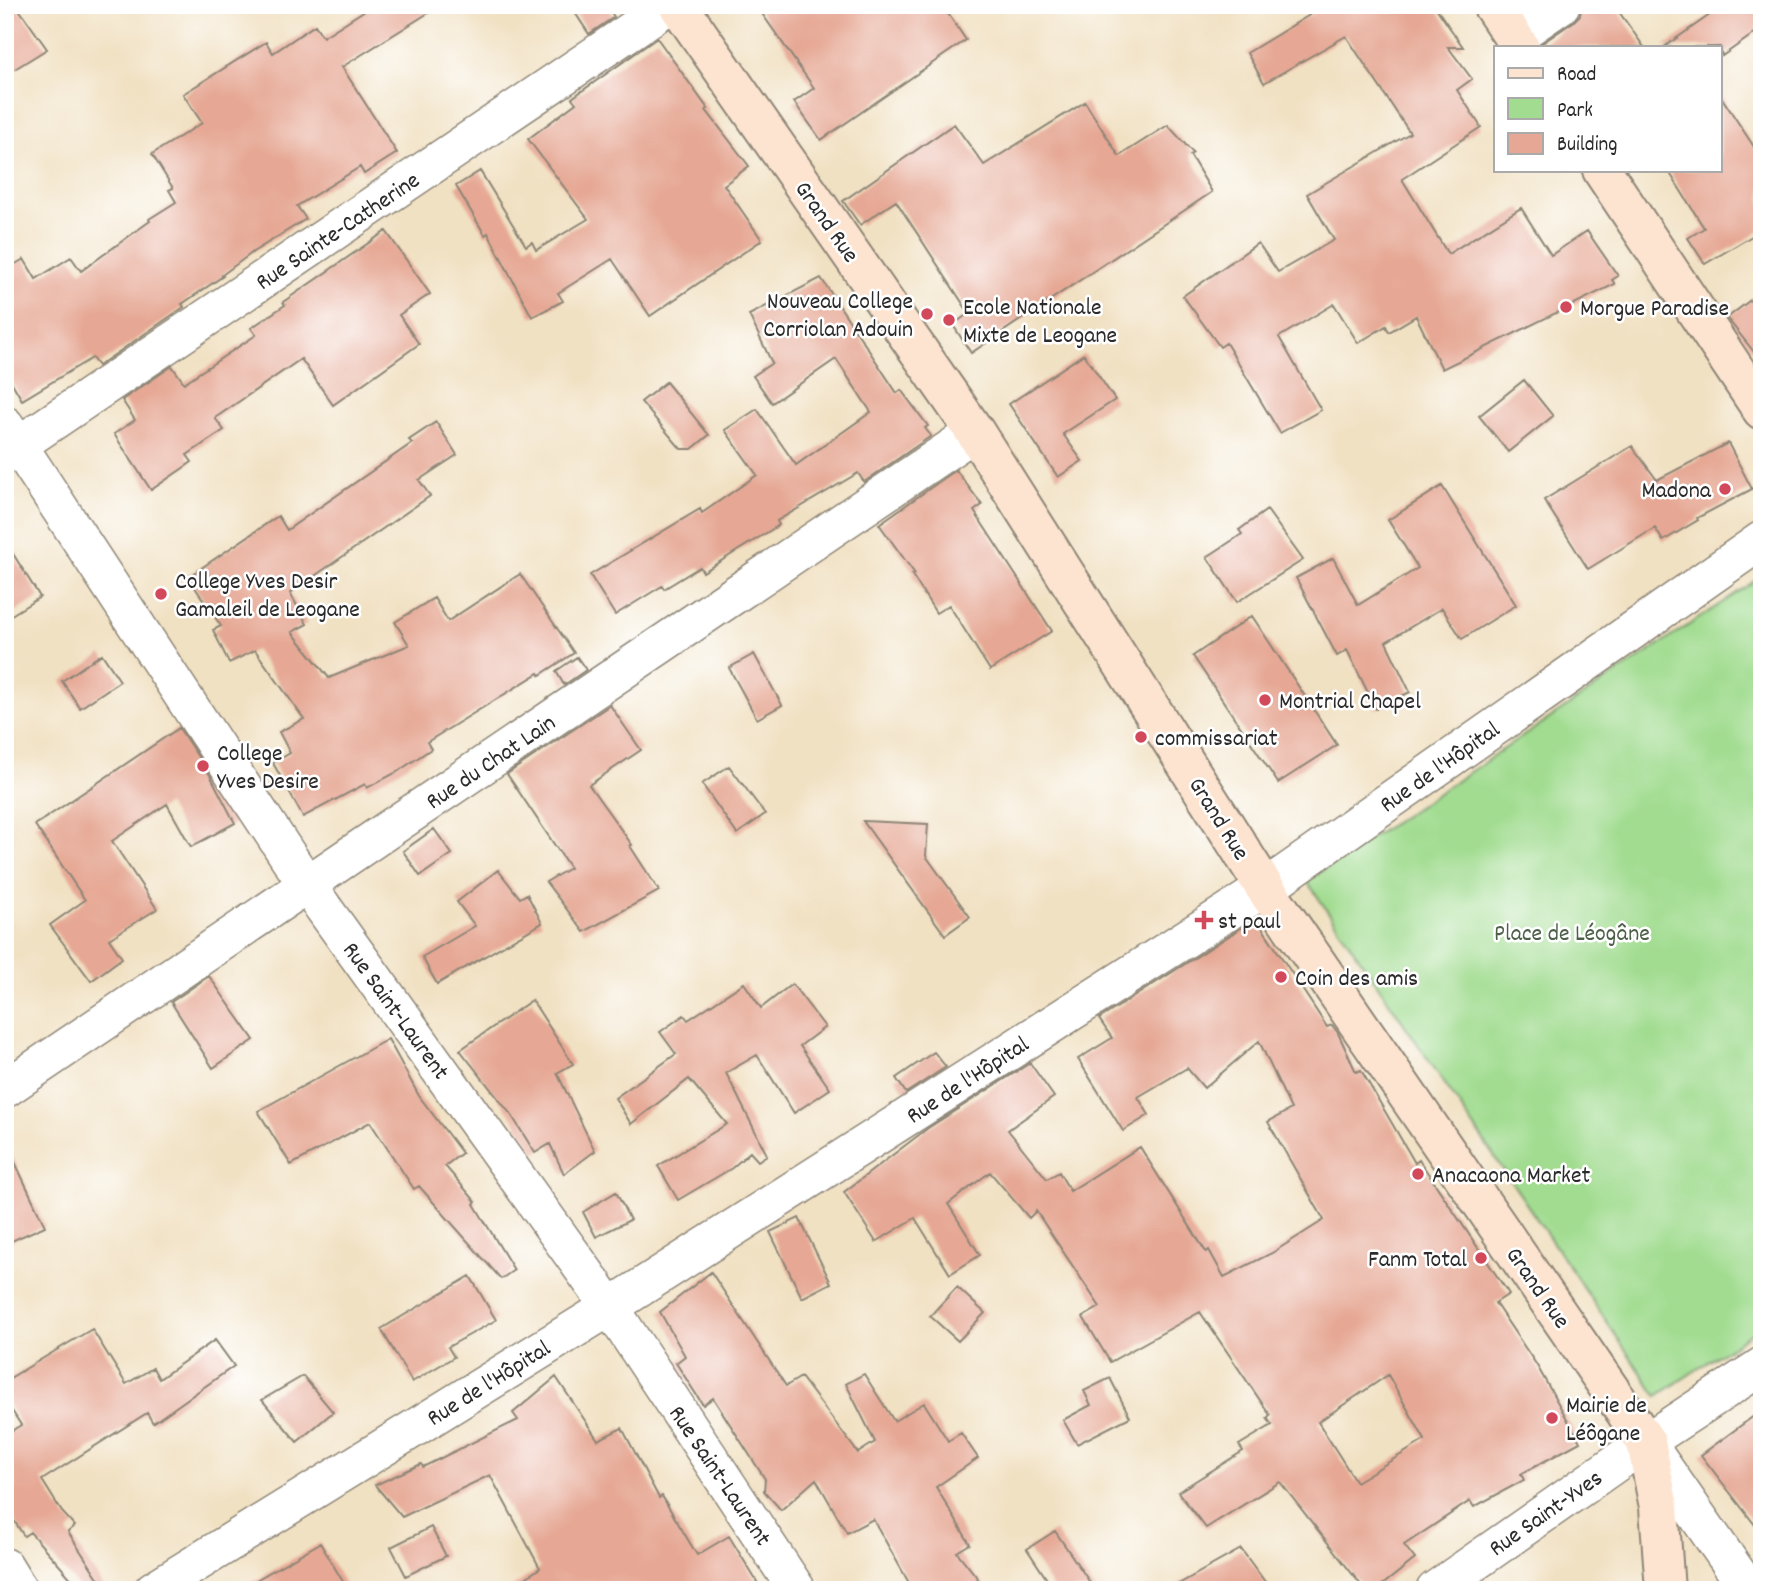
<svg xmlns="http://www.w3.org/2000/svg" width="1767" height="1595" font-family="Dekko,sans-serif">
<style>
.green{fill:#a1dc90;stroke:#66845e;stroke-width:2}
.building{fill:#e6a894;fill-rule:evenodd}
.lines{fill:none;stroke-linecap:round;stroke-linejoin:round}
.street-casing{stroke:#8e8677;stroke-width:40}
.secondary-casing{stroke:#8e8677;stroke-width:42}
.street{stroke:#fff;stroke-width:37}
.secondary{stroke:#fde4d0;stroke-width:38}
.poi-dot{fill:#d1495b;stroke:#fff;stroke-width:2.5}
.labels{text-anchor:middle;stroke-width:5;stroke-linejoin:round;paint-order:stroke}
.street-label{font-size:24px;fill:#2b2b2b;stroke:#fff}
.poi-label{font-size:24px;fill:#2b2b2b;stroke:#fff;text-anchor:start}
.park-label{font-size:24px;fill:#4e6049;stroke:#fff}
</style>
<rect width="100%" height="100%" fill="#fff"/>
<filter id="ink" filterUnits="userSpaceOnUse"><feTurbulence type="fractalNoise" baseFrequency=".0143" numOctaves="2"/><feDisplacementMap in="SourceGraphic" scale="14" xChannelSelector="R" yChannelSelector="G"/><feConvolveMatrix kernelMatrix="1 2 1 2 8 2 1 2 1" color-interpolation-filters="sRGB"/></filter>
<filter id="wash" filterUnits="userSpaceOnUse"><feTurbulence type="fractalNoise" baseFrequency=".00686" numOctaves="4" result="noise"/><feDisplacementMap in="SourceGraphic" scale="28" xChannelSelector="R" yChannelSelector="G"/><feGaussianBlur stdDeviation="1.57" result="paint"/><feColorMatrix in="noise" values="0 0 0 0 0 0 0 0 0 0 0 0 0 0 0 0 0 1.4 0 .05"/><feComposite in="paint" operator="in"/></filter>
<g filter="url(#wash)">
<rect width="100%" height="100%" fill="#f1e1c3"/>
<path class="green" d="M1762 576V1326L1657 1396 1307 881Z"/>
<g id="blocks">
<path class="building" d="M5 5H16L47 49 5 75Z
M373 5H441L342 67 397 153 364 174 360 167 297 206 306 219 253 252 222 275 223 276 182 304 184 307 98 366 92 358 22 400 5 371V270L24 259 36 279 71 257 81 271 150 221 149 219 176 202 169 190 173 188 152 154 202 123 183 94 266 42 273 53 315 25 323 37Z
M570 5H607L614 17 589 34Z
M756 5H942L966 40 821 140 794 102 814 88Z
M1326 5H1434L1463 47H1448L1472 79 1457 90 1481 127 1402 179 1448 254 1521 208 1551 255 1587 231 1618 276 1612 280 1615 284 1442 369 1416 316 1389 332 1386 326 1358 343 1334 304 1279 337 1321 410 1280 433 1226 343 1220 347 1183 296 1258 243 1278 272 1334 240 1307 194 1410 133 1346 36 1264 83 1247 53Z
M1582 5H1614L1644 47H1542L1541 44 1573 22 1580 15Z
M1724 5H1762V28L1722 56 1720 47H1664Z
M657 38 708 109 706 110 749 166 724 185 762 240 650 316 612 259 558 293 563 301 532 317 488 233 485 235 456 186 480 171 526 246 532 242 536 250 588 219 528 139 576 103 572 98Z
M1720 95 1762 159V230L1705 264 1688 238 1704 228 1668 170H1720Z
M1085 102 1119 156 1168 125 1193 153 1190 155 1212 192 971 353 953 325 969 313 896 201 860 225 843 201 954 124 984 165Z
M386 231 430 294 399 315 419 344 333 405 301 359 215 418 224 430 187 455 192 462 151 490 114 434 135 420 122 400 172 366 184 383 256 335 251 328 285 305 283 302Z
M821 278 897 393 901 390 928 426 925 428 931 436 864 482 858 473 777 521 779 525 703 572 700 567 664 589 662 586 615 615 590 575 700 509 702 513 757 475 725 430 757 409 796 465 871 412 836 359 772 403 753 376 772 363 749 315Z
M1762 291V362L1727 318Z
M1084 354 1115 400 1063 434 1082 461 1058 477 1009 404Z
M1524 380 1553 416 1508 452 1479 416Z
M666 382 709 435 692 449H681L641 402Z
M436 422 457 455 419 480 430 496 290 593 307 624 292 632 329 678 409 645 395 622 434 598 448 621 520 574 574 653 540 675 539 673 427 742 431 749 397 772 367 788 365 784 303 817 273 763 290 753 279 732 304 719 255 650 229 663 213 630 221 626 188 577 278 516 287 530 412 443 409 440Z
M1728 443 1752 489 1697 518 1698 520 1663 541 1655 528 1588 569 1544 500 1632 446 1657 480Z
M956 470 982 505 974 511 1052 631 990 670 949 605 936 613 912 575 915 574 879 524Z
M1442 486 1516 605 1462 639 1442 608 1386 642 1410 692 1376 709 1347 650 1337 656 1296 578 1333 558 1358 605 1418 568 1388 520Z
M1267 510 1303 560 1237 602 1207 557 1242 534 1239 530Z
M5 541 40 597 5 619Z
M1252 616 1337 745 1278 783 1193 656Z
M102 654 120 681 80 708 62 681Z
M754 654 782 705 757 719 729 668Z
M577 657 586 670 564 685 556 671Z
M610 705 641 750 589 785 632 845 630 846 659 891 584 932 546 882 570 868 507 774Z
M179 728 210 775 235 823 191 847 167 804 112 841 157 909 109 939 122 958 91 981 50 925 85 900 35 825Z
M729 766 765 814 737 834 702 784Z
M863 821 928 824 926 856 970 917 945 935Z
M434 829 452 854 420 876 403 851Z
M498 870 520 898 527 894 542 923 437 984 422 957 475 926 457 902Z
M1254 920 1261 926 1327 1027 1332 1025 1338 1033 1356 1072 1361 1070 1415 1163 1419 1160 1509 1294 1495 1303 1536 1364 1580 1442 1521 1474 1524 1480 1474 1507 1470 1501 1404 1545 1415 1559 1376 1590H1365L1280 1482 1206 1528 1178 1492 1243 1451 1239 1445 1272 1425 1267 1418 1270 1415 1200 1312 1110 1362 1083 1317 1100 1307 1036 1211 1029 1218 990 1172 948 1204 980 1255 950 1274 915 1218 876 1242 844 1192 928 1128 1030 1063 1054 1097 1008 1130 1047 1179 1059 1172 1070 1191 1140 1147 1206 1252 1209 1250 1224 1277 1272 1253 1324 1220 1268 1122 1291 1109 1259 1041 1204 1088 1187 1068 1138 1097 1149 1115 1123 1131 1078 1059 1112 1038 1099 1019ZM1388 1375 1425 1440 1356 1482 1318 1422Z
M209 976 254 1040 213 1068 171 1002Z
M744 983 761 1008 792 984 825 1027 800 1046 830 1089 794 1113 757 1055 726 1073 767 1155 758 1161 750 1152 732 1168 678 1200 658 1166 727 1124 689 1079 631 1124 615 1098 676 1054 660 1032 684 1015 688 1020Z
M532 1000 573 1064 557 1073 595 1151 564 1174 550 1144 535 1153 512 1116 460 1050Z
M388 1039 419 1096 462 1153 445 1166 476 1202 474 1204 514 1270 501 1279 419 1186 414 1189 370 1122 291 1165 258 1111Z
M934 1052 946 1067 906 1093 896 1078Z
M5 1141 45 1226 5 1244Z
M616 1192 630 1220 596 1237 583 1212Z
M799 1218 831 1283 802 1298 770 1232Z
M711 1272 786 1386 801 1377 858 1453 875 1442 846 1384 864 1374 894 1421 924 1403 948 1441 961 1433 978 1458 936 1487 970 1544 957 1552 987 1590H913L873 1519 847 1533 816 1479 781 1510 764 1491 765 1479 713 1398 703 1405 676 1363 685 1356 660 1312Z
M470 1276 496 1320 448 1347 454 1357 412 1382 381 1329Z
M957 1287 985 1313 958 1341 930 1316Z
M92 1329 126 1384 153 1368 159 1379 215 1340 234 1366 153 1423 147 1413 42 1480 62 1512 75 1526 68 1532 106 1590H81L30 1532 24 1536 5 1507V1435L21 1425 5 1400V1381Z
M303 1376 333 1412 297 1442 262 1400Z
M556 1377 598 1440 622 1428 659 1498 662 1496 697 1555 729 1536 762 1590H508L540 1568 490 1475 402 1517 375 1485 421 1464 423 1467 518 1420 513 1413Z
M1110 1378 1130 1417 1077 1444 1063 1420 1091 1405 1084 1391Z
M1762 1410V1534L1701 1455Z
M431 1527 446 1556 406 1576 391 1547Z
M1055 1531 1095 1590H1054L1027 1549Z
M320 1543 348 1590H239Z
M1241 1549 1271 1590H1168Z"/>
</g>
</g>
<g filter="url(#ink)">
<use href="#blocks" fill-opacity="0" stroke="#8e8677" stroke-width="2"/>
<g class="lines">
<g class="street-casing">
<path id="street" d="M1513 38 1561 5
M5 425 307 885 610 1307 797 1590
M5 454 669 5
M5 1089 975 432
M1646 1442 1749 1590
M5 1567 19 1590
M153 1590 610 1307 1265 888 1762 540
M1435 1590 1646 1442 1762 1366"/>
</g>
<g class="secondary-casing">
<path id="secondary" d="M678 5 975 432 1265 888 1646 1442 1659 1507 1665 1590
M1492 5 1520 47
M1602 170 1762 410"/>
</g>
<use href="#street" class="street"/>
<use href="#secondary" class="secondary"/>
</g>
</g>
<g class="poi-dot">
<circle cx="1566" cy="307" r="7"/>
<circle cx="927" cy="314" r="7"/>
<circle cx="949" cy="320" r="7"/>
<circle cx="1725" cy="489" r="7"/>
<circle cx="161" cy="594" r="7"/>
<circle cx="1265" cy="700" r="7"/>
<circle cx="1141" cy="737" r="7"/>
<circle cx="203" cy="766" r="7"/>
<path d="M1200.5 909.5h7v7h7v7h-7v7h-7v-7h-7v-7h7z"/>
<circle cx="1281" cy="977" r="7"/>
<circle cx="1418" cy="1174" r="7"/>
<circle cx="1481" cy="1258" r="7"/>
<circle cx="1552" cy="1418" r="7"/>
</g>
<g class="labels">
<g class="street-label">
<text transform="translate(828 221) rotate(55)" y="8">Grand Rue</text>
<text transform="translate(337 230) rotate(-34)" y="8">Rue Sainte-Catherine</text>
<text transform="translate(490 761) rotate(-34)" y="8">Rue du Chat Lain</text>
<text transform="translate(1439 766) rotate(-35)" y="8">Rue de l'Hôpital</text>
<text transform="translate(1220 818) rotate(58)" y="8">Grand Rue</text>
<text transform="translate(397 1010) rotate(54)" y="8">Rue Saint-Laurent</text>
<text transform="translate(967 1079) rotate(-33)" y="8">Rue de l'Hôpital</text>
<text transform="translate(1539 1287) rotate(55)" y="8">Grand Rue</text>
<text transform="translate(488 1382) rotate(-32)" y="8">Rue de l'Hôpital</text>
<text transform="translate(721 1475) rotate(56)" y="8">Rue Saint-Laurent</text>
<text transform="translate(1545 1512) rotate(-35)" y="8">Rue Saint-Yves</text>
</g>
<g class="poi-label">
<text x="913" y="308" text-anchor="end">Nouveau College<tspan x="913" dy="28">Corriolan Adouin</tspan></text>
<text x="963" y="314">Ecole Nationale<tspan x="963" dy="28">Mixte de Leogane</tspan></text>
<text x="1580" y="315">Morgue Paradise</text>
<text x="1711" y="497" text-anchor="end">Madona</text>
<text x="175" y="588">College Yves Desir<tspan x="175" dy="28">Gamaleil de Leogane</tspan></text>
<text x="1279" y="708">Montrial Chapel</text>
<text x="1155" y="745">commissariat</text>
<text x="217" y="760">College<tspan x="217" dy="28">Yves Desire</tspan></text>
<text x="1218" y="928">st paul</text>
<text x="1295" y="985">Coin des amis</text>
<text x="1432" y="1182">Anacaona Market</text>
<text x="1467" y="1266" text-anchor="end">Fanm Total</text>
<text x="1566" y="1412">Mairie de<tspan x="1566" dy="28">Léôgane</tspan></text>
</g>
<g class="park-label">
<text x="1572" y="940">Place de Léogâne</text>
</g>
</g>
<rect width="1767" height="1595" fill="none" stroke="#fff" stroke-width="28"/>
<rect x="1494" y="46" width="228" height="126" fill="#ffffff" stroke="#aaaaaa" stroke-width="2"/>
<rect x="1508" y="68" width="35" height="10" fill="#fde4d0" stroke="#aaaaaa" stroke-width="2"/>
<text x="1557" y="80" font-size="21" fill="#2b2b2b">Road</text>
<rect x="1508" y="98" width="35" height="21" fill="#a1dc90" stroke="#aaaaaa" stroke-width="2"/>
<text x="1557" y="116" font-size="21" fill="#2b2b2b">Park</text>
<rect x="1508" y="133" width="35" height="21" fill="#e6a894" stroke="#aaaaaa" stroke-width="2"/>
<text x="1557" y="150" font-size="21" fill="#2b2b2b">Building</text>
</svg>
